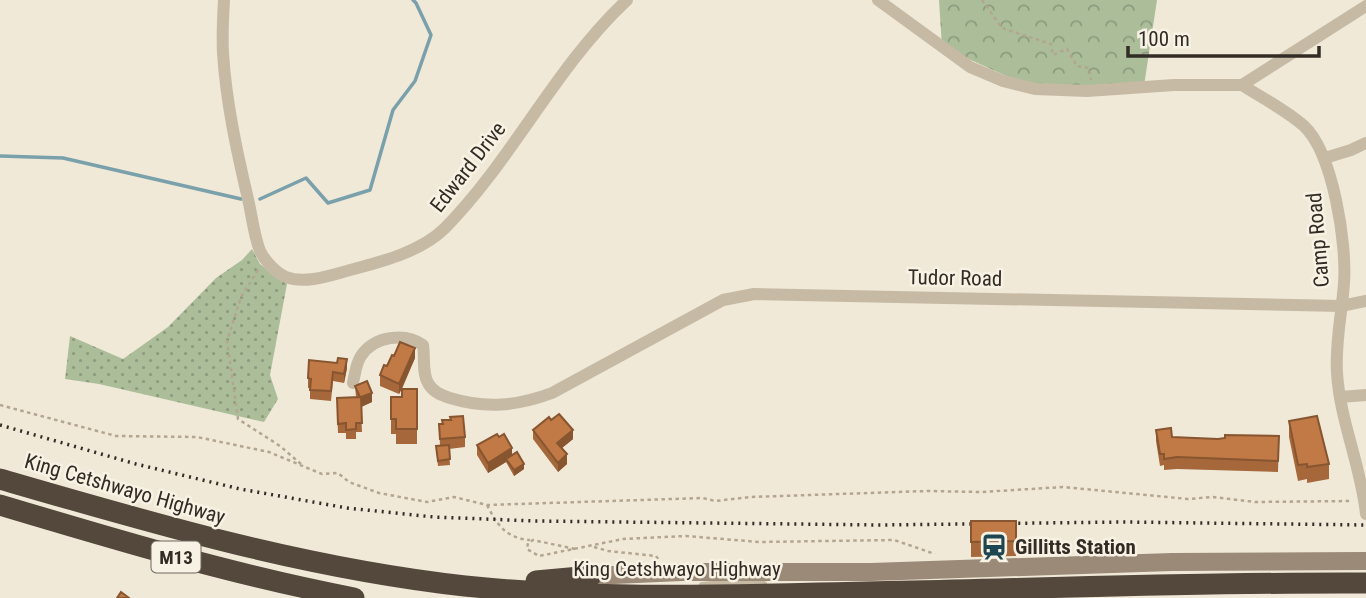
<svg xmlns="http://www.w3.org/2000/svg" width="1366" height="598" font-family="'Roboto Condensed',sans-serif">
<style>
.grass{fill:url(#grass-dots)}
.park{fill:url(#park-crowns)}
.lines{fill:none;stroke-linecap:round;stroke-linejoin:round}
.stream{stroke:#79a0ab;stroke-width:3.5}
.path{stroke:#b3a58f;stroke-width:2.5;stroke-dasharray:3.5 3.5;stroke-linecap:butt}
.lane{stroke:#c7baa5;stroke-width:6}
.street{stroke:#c7baa5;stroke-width:12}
.secondary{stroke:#9a8a77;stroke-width:18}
.highway{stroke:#54483d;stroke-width:21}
.rail{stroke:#332c26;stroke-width:3.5;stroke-dasharray:2 5;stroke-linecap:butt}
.wall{fill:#a6683b}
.shaded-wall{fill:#875530}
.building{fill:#c17945;stroke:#875530;stroke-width:2}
.labels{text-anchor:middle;stroke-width:5;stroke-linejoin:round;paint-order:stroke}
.shield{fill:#f8f2e4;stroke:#6e675f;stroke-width:2}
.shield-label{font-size:19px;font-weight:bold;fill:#332c26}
.street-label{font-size:21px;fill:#332c26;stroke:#f8f2e4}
.poi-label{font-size:21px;font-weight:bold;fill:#332c26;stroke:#f8f2e4;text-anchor:start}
</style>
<defs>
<pattern id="grass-dots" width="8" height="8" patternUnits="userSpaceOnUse" patternTransform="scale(1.75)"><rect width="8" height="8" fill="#abbe99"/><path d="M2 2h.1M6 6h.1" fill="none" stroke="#8c9b7d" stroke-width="1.8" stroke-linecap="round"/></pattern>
<pattern id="park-crowns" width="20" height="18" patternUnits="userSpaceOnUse" patternTransform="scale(1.75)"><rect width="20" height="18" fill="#abbe99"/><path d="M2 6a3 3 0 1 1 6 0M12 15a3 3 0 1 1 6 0" fill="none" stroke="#8c9b7d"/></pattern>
</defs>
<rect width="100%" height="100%" fill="#f0e9d8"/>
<path class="grass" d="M252 249 260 264 287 284 270 375 278 399 264 422 99 384 65 379 70 336 123 359 168 327 216 278 242 260Z"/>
<path class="park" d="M939 0H1157L1144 86 1035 89 942 47Z"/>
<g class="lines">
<path class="stream" d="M0 156 63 158 241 199
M260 199 306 178 328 203 370 190 393 110 415 81 431 35 416 3 413 0"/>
<path class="path" d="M982 0 1002 28 1051 44 1053 55 1067 49 1077 66 1089 68 1091 80
M258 270 241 297 227 341 238 419 280 446 301 464
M0 405 116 436 197 437 269 452 322 474 338 473 349 482 379 493 427 502 454 497 487 505 703 498 715 501 751 497 927 491 982 492 1063 487 1188 499 1213 497 1255 502 1352 501
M487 505C497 525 506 538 530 540
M594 547 608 551 656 556 658 559
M575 549 533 540 528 543 527 549 539 556 623 539 686 536 759 542 894 540 935 554"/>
<path class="lane" d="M702 585 730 582 764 584"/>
<path class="street" d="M224 0C223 18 222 36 223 53 226 102 237 152 248 199 252 216 254 236 260 251 265 261 276 273 286 277 306 285 334 274 354 269 384 261 422 251 445 228 513 159 556 66 627 0
M878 0 970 67 1003 81 1035 89 1087 91 1174 85H1242L1366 6
M1242 85C1262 98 1286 110 1304 126 1333 153 1347 244 1344 283 1342 313 1335 342 1337 373 1340 421 1361 466 1366 514
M1325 158 1351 150 1366 143
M353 383C355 374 356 363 361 356 374 336 405 332 423 345 425 357 422 373 428 383 433 392 441 395 450 398 486 409 517 406 552 393L723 300 754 294 1341 306 1366 301
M1340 397 1366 395"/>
<path class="secondary" d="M591 576 682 572H871L1172 562 1366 561"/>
<path class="highway" d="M0 479C155 524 304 568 465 586 582 598 701 596 819 593 1001 590 1184 582 1366 583
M0 505C117 540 234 575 354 598
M536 581 591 576"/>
<path class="rail" d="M0 425 136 464 240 489 347 508 434 517 536 521 881 525 1123 522 1366 525"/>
</g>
<path class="wall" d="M415 358 402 389H417V444H396V434H391V397H402V389L399 394 380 386V375L387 366Z
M347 368 344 383 333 381 331 401 310 399V388H308V378Z
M355 386 372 402 361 407 362 432H356V439H346V433H338L337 407 356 397Z
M551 420 573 439 562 448 567 464 558 472 533 439V430Z
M1289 421 1329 464V479L1307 483V479L1298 481 1289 437Z
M439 424 465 437V447L449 449 450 465 438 466 436 446H440Z
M1156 430 1172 437 1218 439 1279 436 1278 472 1177 469 1164 470V465L1160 466 1156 441Z
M477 445 512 455 524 469 514 476 506 462 488 473 477 455Z
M971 521H1016V556L971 557Z"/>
<path class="shaded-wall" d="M415 348V358L399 394V384Z
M347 359V368L344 383V374Z
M372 393V402L361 407V397Z
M573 430V439L557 452V443Z
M512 448V458L506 459V462L488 473V463Z
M567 454V464L558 472V463Z
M524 464V469L514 476V470Z"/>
<path class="building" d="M400 342 415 348 399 384 380 375 384 365 387 366 392 355 394 356Z
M338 358 347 359 344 374 333 372 331 391 310 390 311 379 308 378 309 360 337 363Z
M367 381 372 393 361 397 362 423H356V429L346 430V423L338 424 337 398 360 397 355 386Z
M402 389H417V429H396V419H391V397H402Z
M559 414 573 430 557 443 567 454 558 463 533 430 549 417 551 420Z
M463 416 465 437 440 439 439 424H443L442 420H451L450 417Z
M1317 416 1329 464 1307 467V464L1298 465 1289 421Z
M1171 428 1172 437 1218 439 1225 438V435L1279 436 1278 461 1177 457 1164 459V454H1160L1156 430Z
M497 434 499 437 504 434 512 448 488 463 477 445Z
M449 445 450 459 438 461 436 446Z
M517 452 524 464 514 470 506 459Z
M971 521H1016V541L971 542Z
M121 592 129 598H117Z"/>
<defs>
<g id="station-bare" transform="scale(2.1)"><path d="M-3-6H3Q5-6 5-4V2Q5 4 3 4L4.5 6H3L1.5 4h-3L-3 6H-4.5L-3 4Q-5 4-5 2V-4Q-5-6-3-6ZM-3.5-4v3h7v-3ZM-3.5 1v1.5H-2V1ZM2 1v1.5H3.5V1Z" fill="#1e4652" stroke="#f8f2e4" stroke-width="2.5" paint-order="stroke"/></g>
</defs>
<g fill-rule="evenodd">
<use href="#station-bare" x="994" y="547"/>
</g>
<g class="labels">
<rect class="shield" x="151.5" y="541.5" width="49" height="31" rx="5"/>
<g class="shield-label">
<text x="176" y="564">M13</text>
</g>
<g class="street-label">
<text transform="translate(468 167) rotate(-52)" y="7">Edward Drive</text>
<text transform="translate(1318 240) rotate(-95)" y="7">Camp Road</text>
<text transform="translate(955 278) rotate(1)" y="7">Tudor Road</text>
<text transform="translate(125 489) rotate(16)" y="7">King Cetshwayo Highway</text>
<text x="677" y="576">King Cetshwayo Highway</text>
</g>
<g class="poi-label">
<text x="1015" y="554">Gillitts Station</text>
</g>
</g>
<path d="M1128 46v10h191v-10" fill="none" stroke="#332c26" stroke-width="3.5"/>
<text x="1138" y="46" font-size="21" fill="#332c26" stroke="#f8f2e4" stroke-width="5" paint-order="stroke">100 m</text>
</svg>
